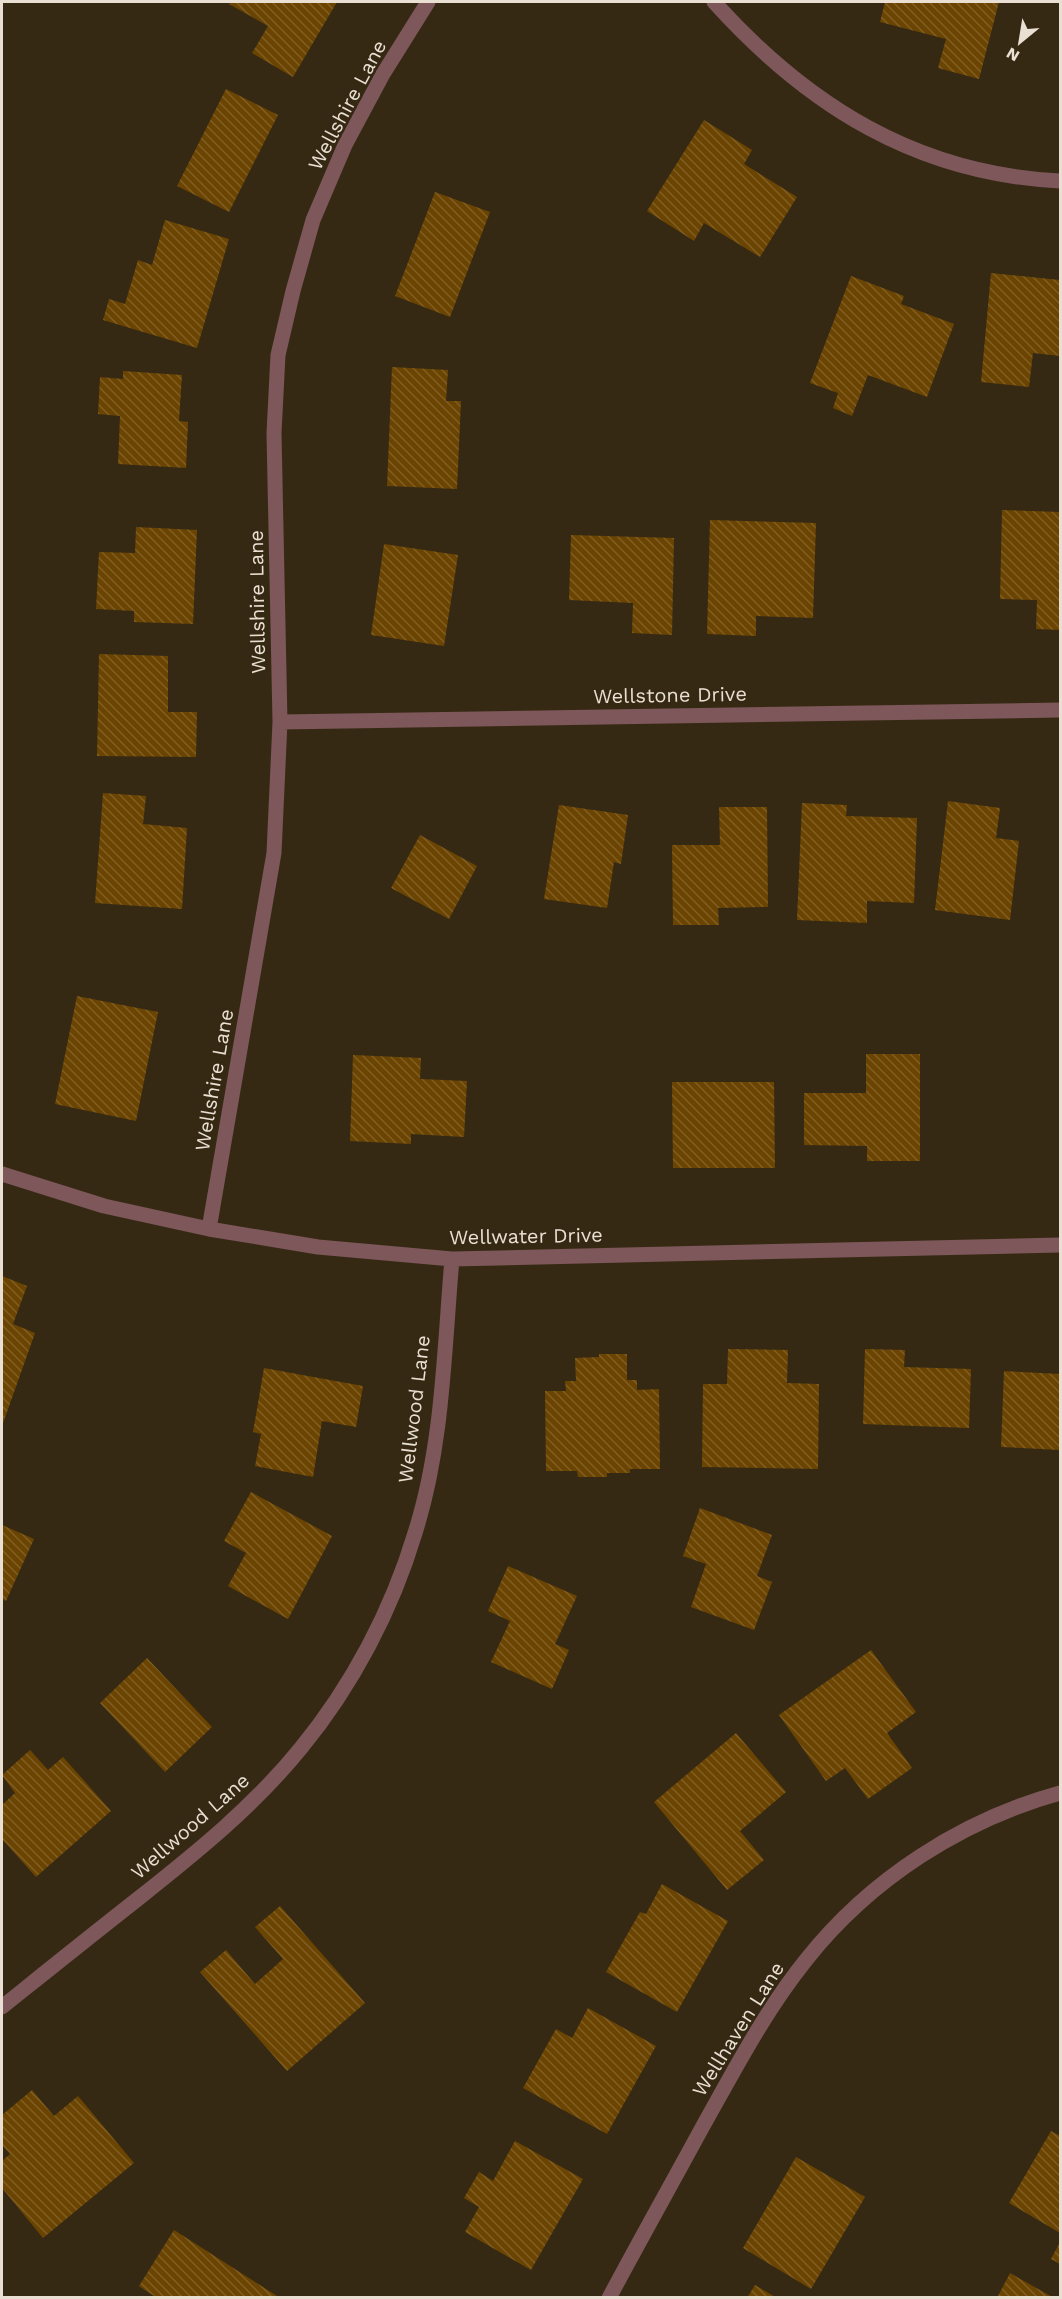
<svg xmlns="http://www.w3.org/2000/svg" width="1062" height="2299" font-family="'Work Sans',sans-serif">
<style>
.building{fill:url(#building-back-hatch)}
.lines{fill:none;stroke-linecap:round;stroke-linejoin:round}
.street{stroke:#7d575a;stroke-width:15}
.labels{text-anchor:middle;stroke-width:5;stroke-linejoin:round;paint-order:stroke}
.street-label{font-size:20px;fill:#e9e0d3;stroke:#362913}
</style>
<defs>
<pattern id="building-back-hatch" width="6" height="6" patternUnits="userSpaceOnUse" patternTransform="scale(1.5)"><rect width="6" height="6" fill="#6a4400"/><path d="M-1 5l2 2M0 0l6 6M5-1l2 2" fill="none" stroke="#7f5f24"/></pattern>
</defs>
<rect width="100%" height="100%" fill="#362913"/>
<path class="building" d="M231 2H337L293 77 252 53 268 26 229 4Z
M885 2H999L979 79 938 68 946 39 880 22Z
M226 89 278 115 229 212 177 186Z
M704 120 752 150 744 164 797 197 760 257 704 223 694 241 647 211Z
M435 192 490 212 450 317 395 296Z
M165 220 229 239 197 348 103 320 109 299 125 304 138 260 152 265Z
M991 273 1060 280V356L1033 353 1029 387 981 382Z
M851 276 904 296 901 304 954 324 927 397 868 375 852 416 833 408 838 393 810 383Z
M392 367 448 370 446 401H461L457 489 387 486Z
M123 371 182 375 179 421 188 422 186 468 118 464 120 416 98 414 100 377 123 379Z
M1002 510 1060 512V630L1036 629 1037 600 1000 599Z
M710 520 816 523 813 618 756 616V636L707 634Z
M136 527 197 530 193 624 134 622V611L96 609 99 552 135 553Z
M571 535 674 538 672 635 632 633 633 603 569 600Z
M384 544 458 555 444 646 371 635Z
M99 654 168 656V712H197L196 757 97 756Z
M103 793 146 796 143 824 187 828 182 909 95 903Z
M948 801 1000 808 996 838 1019 841 1010 920 935 910Z
M802 803 847 805 846 816 917 818 914 903 867 901V923L797 920Z
M559 805 628 815 621 864 614 862 607 908 544 899Z
M719 807H767L768 907 718 908 719 925H673L672 845H720Z
M420 835 477 866 449 919 391 888Z
M77 996 158 1012 136 1121 55 1104Z
M866 1054H920V1161H867V1146L804 1145V1093H866Z
M353 1055 421 1058 420 1079 467 1081 464 1137 411 1134V1144L350 1141Z
M672 1082H774L775 1168H673Z
M2 1276 27 1286 13 1324 35 1333 2 1426Z
M728 1349 788 1350 787 1383 819 1384 818 1469 702 1467 703 1384H727Z
M865 1349 905 1350 904 1367 971 1369 969 1428 863 1424Z
M599 1354H627V1380H637V1390L659 1389 660 1469H630V1473H607V1477H578L577 1471H546L545 1391H566L565 1381H576L575 1358 599 1357Z
M264 1368 363 1386 356 1427 322 1421 313 1477 255 1466 261 1434 253 1432Z
M1004 1371 1060 1374V1450L1001 1447Z
M251 1492 332 1536 288 1619 228 1586 246 1553 224 1541Z
M700 1508 772 1535 757 1576 772 1582 754 1630 691 1607 706 1564 683 1556Z
M2 1525 34 1539 6 1601 2 1599Z
M508 1566 577 1596 555 1644 569 1650 552 1689 491 1662 510 1621 488 1611Z
M871 1650 916 1712 887 1733 912 1768 868 1799 845 1768 826 1781 779 1715Z
M147 1658 212 1727 165 1772 100 1703Z
M736 1733 786 1792 740 1831 764 1860 727 1890 654 1802Z
M30 1750 48 1770 63 1757 111 1811 36 1877 2 1839V1805L15 1793 2 1775Z
M662 1884 728 1921 677 2012 606 1972 640 1912 646 1914Z
M280 1906 365 2003 287 2071 200 1972 226 1950 255 1984 283 1959 255 1927Z
M588 2008 656 2046 607 2134 523 2088 556 2029 572 2038Z
M32 2090 54 2116 78 2096 134 2163 43 2238 2 2188V2161L10 2154 2 2145V2115Z
M1051 2131 1060 2136V2233L1009 2203Z
M515 2141 583 2179 531 2270 465 2232 479 2207 464 2198 479 2172 493 2181Z
M796 2157 865 2197 811 2289 743 2248Z
M174 2230 277 2296 276 2298H157L139 2286Z
M1060 2242V2264L1051 2259Z
M1010 2273 1054 2298H997Z
M755 2285 777 2298H747Z"/>
<g class="lines">
<path class="street" d="M714 2C808 106 917 174 1060 181
M280 722 1060 710
M2 1174 104 1206 209 1229 318 1247 452 1259 1060 1245
M209 1229 274 853 280 722 274 433 278 355 293 291 313 220 345 145 383 74 428 2
M2 2007C47 1971 93 1934 139 1898 197 1852 254 1806 301 1748 352 1686 392 1610 415 1533 443 1446 444 1350 452 1259
M609 2298C640 2240 672 2183 703 2126 735 2069 765 2011 806 1960 870 1879 962 1820 1060 1793"/>
</g>
<g class="labels">
<g class="street-label">
<text transform="translate(347 105) rotate(-62)" y="7">Wellshire Lane</text>
<text transform="translate(257 602) rotate(-91)" y="7">Wellshire Lane</text>
<text transform="translate(670 695) rotate(-1)" y="7">Wellstone Drive</text>
<text transform="translate(214 1080) rotate(-80)" y="7">Wellshire Lane</text>
<text transform="translate(526 1236) rotate(-1)" y="7">Wellwater Drive</text>
<text transform="translate(414 1409) rotate(-83)" y="7">Wellwood Lane</text>
<text transform="translate(190 1826) rotate(-41)" y="7">Wellwood Lane</text>
<text transform="translate(738 2029) rotate(-58)" y="7">Wellhaven Lane</text>
</g>
</g>
<rect width="1062" height="2299" fill="none" stroke="#e9e0d3" stroke-width="6"/>
<g transform="translate(1020 42) rotate(210)" stroke="#362913" stroke-width="4.5" paint-order="stroke">
<path d="M0-4.5L10 22L0 15L-10 22Z" fill="#e9e0d3"/>
<text y="-9" font-size="16" font-weight="bold" text-anchor="middle" fill="#e9e0d3">N</text>
</g>
</svg>
